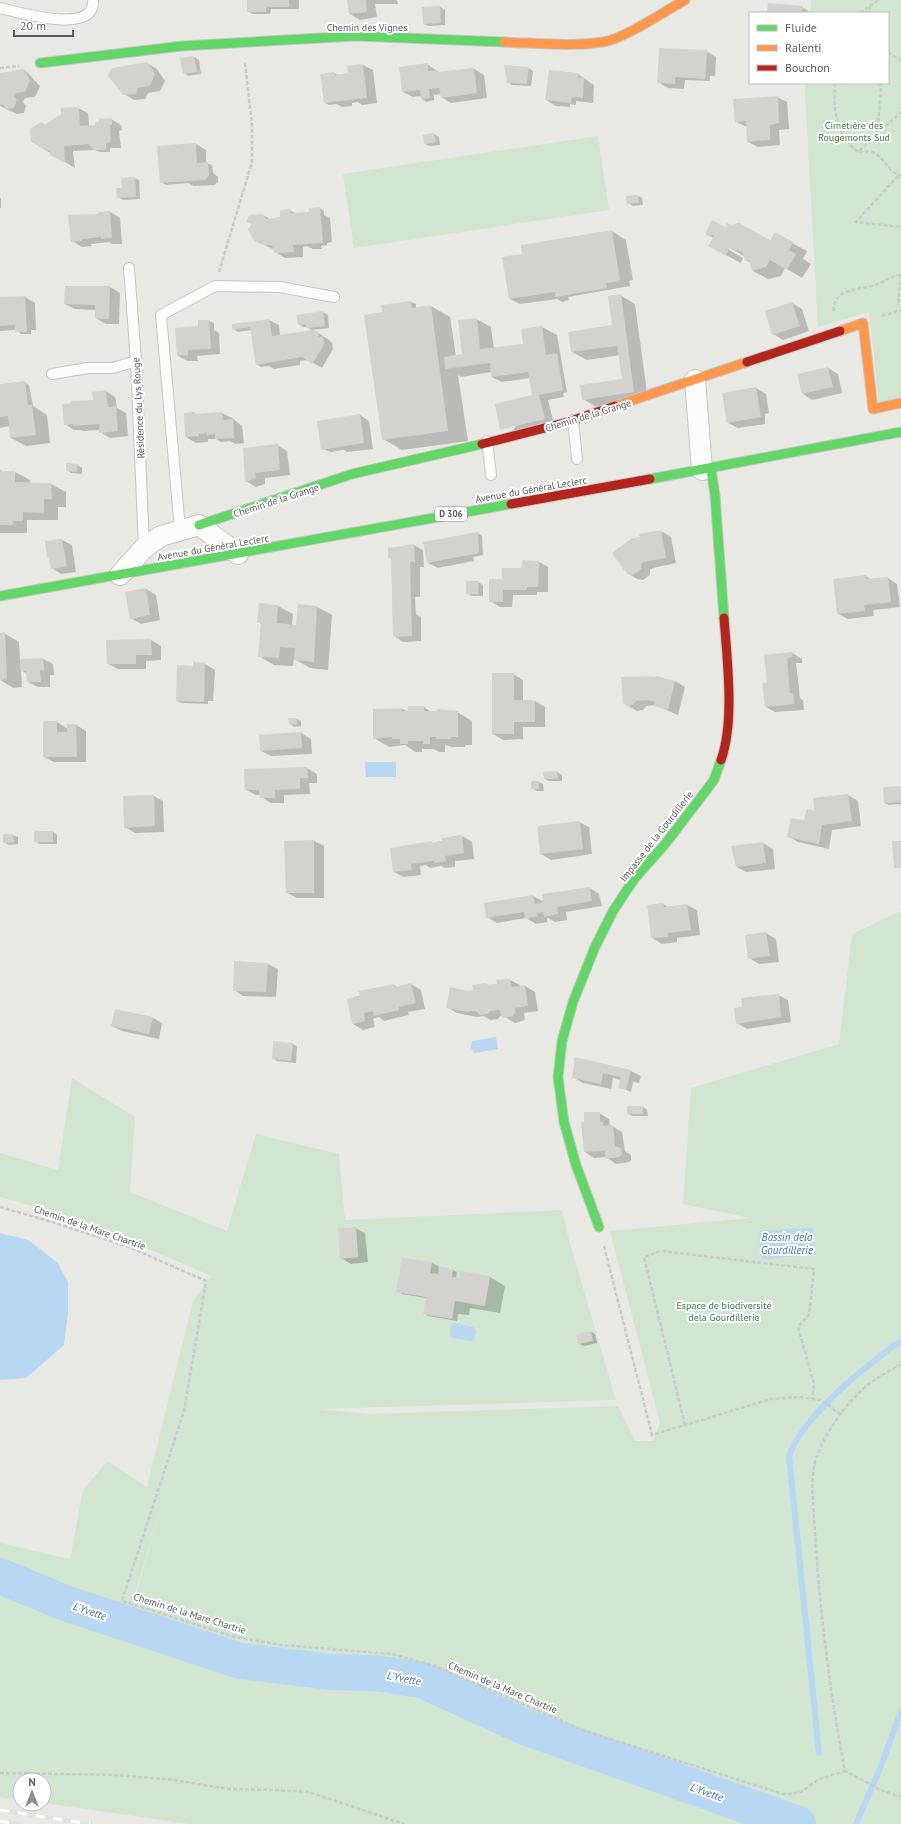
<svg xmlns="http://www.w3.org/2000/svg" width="901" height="1824" font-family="'PT Sans',sans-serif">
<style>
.green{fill:#d1e5d0;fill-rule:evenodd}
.water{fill:#b8d7f3}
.shadow{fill:#0003}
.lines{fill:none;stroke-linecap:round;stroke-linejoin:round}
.stream{stroke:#b8d7f3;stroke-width:6}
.river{stroke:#b8d7f3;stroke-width:36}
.building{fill:#d3d2cf}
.lane-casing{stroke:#c6c6c4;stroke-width:12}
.street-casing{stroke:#c6c6c4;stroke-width:22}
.fast-casing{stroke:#c7c7c7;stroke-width:11}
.slow-casing{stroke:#c7c7c7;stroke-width:11}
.jam-casing{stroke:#c7c7c7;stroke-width:11}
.path{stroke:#c7cbc9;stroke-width:2.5;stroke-dasharray:4 2;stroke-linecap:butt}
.lane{stroke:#fcfcfb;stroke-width:10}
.street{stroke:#fcfcfb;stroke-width:20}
.fast{stroke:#63d668;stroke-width:9}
.slow{stroke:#ff974d;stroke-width:9}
.jam{stroke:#b3261e;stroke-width:9}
.rail-casing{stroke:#e1e2e1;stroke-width:4.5}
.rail{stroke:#fff;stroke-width:3;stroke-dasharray:9;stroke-linecap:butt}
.labels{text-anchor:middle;stroke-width:4;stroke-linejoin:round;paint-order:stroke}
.shield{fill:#fff;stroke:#8c8e90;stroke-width:1}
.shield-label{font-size:9px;font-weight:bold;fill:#5a5d61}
.street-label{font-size:10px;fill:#5a5d61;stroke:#fff}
.park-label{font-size:10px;fill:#398140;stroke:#fff}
.water-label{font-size:11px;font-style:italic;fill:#4574b2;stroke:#fff}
</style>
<rect width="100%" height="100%" fill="#e9e9e4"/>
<path class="green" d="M811 0H901V398L879 403 869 312 818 327 805 93V83H888V13H810Z
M598 136 609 210 354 248 343 174Z
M901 911V1824H189L44 1803V1780H20V1800L0 1797V1543L70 1559 83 1490 108 1461 147 1487 193 1301 212 1276 78 1219 0 1197V1153L58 1170 72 1078 135 1117 130 1192 227 1231 256 1134 339 1154 345 1220 562 1210 569 1240 616 1400 315 1409 369 1414 618 1406 635 1441H653L660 1423 610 1231 751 1218 683 1204 691 1088 839 1044 852 934ZM346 1227H356L358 1257 349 1258ZM403 1257 432 1262 430 1273 438 1274 439 1266 453 1269 452 1277 460 1278 461 1271 490 1276 485 1305 455 1301 452 1319 423 1314 426 1297 396 1292ZM591 1331 593 1341 578 1344 576 1334ZM165 1495 135 1597H134Z"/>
<path class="water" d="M365 762H396V777H366Z
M496 1037 498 1049 474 1053 471 1048 472 1041Z
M813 1228 815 1255 761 1259 759 1231Z
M0 1233 28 1240 57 1262 68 1282V1313L64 1345 26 1378 0 1380Z
M455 1323 473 1327 476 1330 475 1338 472 1341 452 1338 450 1334 451 1325Z"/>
<path class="shadow" d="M232 0H299V9H271L270 14H252L248 11V0Z
M348 0H397L398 4H375L377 17 360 20 350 14Z
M440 7 445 10V25L428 26 424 24Z
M802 7 812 13H768Z
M706 51 716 57 715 76H710V81L685 80 684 89 668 88 658 82Z
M194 57 199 60 201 74 188 76 184 73 181 59Z
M147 63 157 69 165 81 160 91 148 93 145 99 134 100 124 94Z
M427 64 440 73 474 69 484 75 487 98 451 103 441 97V94L434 95V100L426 102 422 99 421 96 413 97 403 92Z
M363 65 373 70 377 103 362 105 358 102 352 103V106L342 107 337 104 329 105 325 103 334 73 338 75 349 74Z
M528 68 533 71 531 86 512 85 508 82Z
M24 70 28 73 40 86 35 97 25 98 23 102 26 106 24 113 17 114 0 106V74Z
M578 74 594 85 593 103 576 101V105L570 104V107L556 106 546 100Z
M777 97 787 102 789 129 779 130 780 145 758 147 748 142 747 127 736 122Z
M78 108 88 113 89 127 96 126 111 119 121 125 122 130 119 131 121 148H110V152H100L95 150 73 151 75 168 32 142 46 125Z
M434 134 439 137 440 145 430 146 425 144Z
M196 144 206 150V163L212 165 213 173 218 177V181L215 185 194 186 188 183 166 185 161 182Z
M134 178 139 180 140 199 123 200 118 197Z
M638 196 642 198 643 205 633 206 628 203Z
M0 198H1V208H0Z
M320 208 324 211V215L330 218 332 242 327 243V245L321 246 322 249H313L307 246 303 247V257L285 258 275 252V250L255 241 263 215 270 219 281 218 290 210 296 214 309 213Z
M110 212 120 218 122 244H112L109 242 91 244 92 246 82 247 72 241 100 215Z
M726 228 771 241 792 243 807 251 803 259 811 264 802 278 785 268 781 276 768 279 753 271 751 263 746 260 744 256 725 245 724 247 743 258 741 263 724 254 714 238 706 234Z
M612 231 626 240 633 280 629 281 630 286 568 297 569 300 562 302 557 299 520 304 510 299 522 255Z
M66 287H110L120 293 119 324H106L96 318V310L75 309 65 304Z
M620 295 635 304 648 400 598 408 583 399 623 379 620 355 587 360 572 352 613 326Z
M25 297 35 303 36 330H31V334H21L16 330 0 331V298Z
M411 302 416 304V308L431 306 450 317 456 356 463 355 476 319 491 327 494 349 524 345 542 327 557 335 567 392 563 393 564 397 548 400 554 424 511 435 533 396 530 378 502 382 492 377 491 372 461 377 458 375 468 441 402 450 383 439 382 306Z
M792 303 802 309 809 331 783 340 773 334Z
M323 312 328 315 329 328 311 330 307 327H303L299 324Z
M269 320 279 325 280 336 318 333 328 339 332 343 333 349 322 368 308 360 300 361V365L274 369 269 366 261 367 256 364 252 330 238 332 233 329V325Z
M209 321 214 323V330L219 333 220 354 197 356 198 361H188L178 356Z
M828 368 838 374 842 393 812 400 803 394Z
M24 382 29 385 33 406 47 415 50 443 26 446 11 438 10 426 0 428V385Z
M756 388 766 394 769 413 765 414V424L738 428 728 423Z
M106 391 115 397 117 408 126 413 128 436 110 438 100 432V430L84 431 80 430H74L65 424 72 404 94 401Z
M194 413 198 415 222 413 232 418 242 426 244 443 235 444 230 441 221 442 216 439H208V442L196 443 186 437 185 414Z
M360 415 369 421 373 449 347 452 344 450 331 452 322 449Z
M277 445 287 451 290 475 265 478V484L256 487 246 481Z
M77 465 82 468V474L71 473 67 470Z
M0 470 5 472H15L30 480V483L51 484 66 492V507H58V520H27V533H0Z
M661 531 671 537 676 563 653 568 650 570V575L643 580 637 579 627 573Z
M478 533 482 536 483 555 473 557 474 561 438 568 428 563Z
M62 540 72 545 76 572 61 574 52 568 46 542Z
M414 545 423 550 424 567H420V597H415L416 614 421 617V641L403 642 394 636 392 559 389 557Z
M539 562 548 567V592H537V595H513L512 607H500L490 601 503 580Z
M866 576 870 579 888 578 897 584 900 607 873 610 874 616 848 619 838 614Z
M478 582 483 585V596H472L467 593Z
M146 589 156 595 160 620 141 624 131 618Z
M260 604 278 606 293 614 292 625 297 626 317 607 332 615 328 670 310 668 294 659 293 666 274 665 259 656 261 624 258 622Z
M4 633 19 642 20 660 43 659 53 664 54 675H50V687H38L28 682 27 674 21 670 22 687 13 688 0 680V634Z
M151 640 161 646V660L146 661V669H118L108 664 107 641Z
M792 653 802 659V663H796L800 698 803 700 804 710 775 712 766 707 768 683 765 656Z
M205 664 215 670 213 701H208V704L182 703 177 701 194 667Z
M513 674 523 680V701H535L545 707V727H523V739L503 740 493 734Z
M675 681 685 687 678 715 655 705 646 706 643 710 637 711 627 705Z
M409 707H424L431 712H457L472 721V745H465V747H452L445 745V752H439L434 749H422V752H416L405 745 389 747 374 738 402 709 409 712Z
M297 719 301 721V726L294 727 290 724Z
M57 722 68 729V725H76L86 731V762H54L44 757Z
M301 733 311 739 312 754 271 756 261 751Z
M307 768 317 774V783H309L310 794 284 795V803H271L261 797V795H256L246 790 245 770Z
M557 772 562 775V781H549L545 779Z
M539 782 543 784 544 791H537L532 788Z
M900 787 901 804 889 805 885 803 884 788Z
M848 795 858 801 861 826 832 830 829 849 798 842 788 836 815 811Z
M154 796 163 801 164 832 135 833 125 827Z
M579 822 589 827 592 854 551 860 541 854 538 827Z
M53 832 57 835V844H40L35 841Z
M4 835H13L18 837V844L9 845 4 842Z
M462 836 472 842 474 859 455 861V867L445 868 441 866 430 868 426 865 420 866 421 875 404 877 394 872 391 849 431 842 433 843Z
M314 841 324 846V898H297L287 893Z
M763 843 773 849 775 869 746 872 737 867 732 847Z
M590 888 599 894 602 906 566 912 567 920 555 922 548 918H547V922L536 924 526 918 497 923 487 917 533 896 544 902Z
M663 904 668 907 687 905 697 910 700 935 677 938V942L662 944 652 938Z
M766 933 776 939 779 962 759 964 749 958 746 935Z
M268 964 278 969 276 997 243 996 234 990Z
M510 980 520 985V987L525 986 535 992 538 1011 524 1013 525 1019 523 1021 515 1023 503 1016H500L498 1019 490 1020 484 1016 477 1017 457 1013 447 1007 468 992 474 991 486 984 489 986 498 985Z
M411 984 421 990 425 1009 408 1012 409 1015 384 1021 379 1017 373 1019 375 1027 363 1030 353 1024 348 999 394 985 398 987Z
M778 995 788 1000 791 1022 747 1029 737 1023Z
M153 1018 162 1023 159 1039 122 1031 112 1026Z
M292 1044 297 1046 296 1063 277 1061 273 1058Z
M576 1058 631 1071 641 1076 639 1083 633 1082 631 1092 620 1087 621 1080 613 1078 611 1089 583 1083 573 1077Z
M643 1107 647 1110 648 1116H633L628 1114Z
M599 1113 609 1119 610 1126H612L622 1132 625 1151 631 1155V1160L629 1162 616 1164 606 1157 594 1158 585 1152Z
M355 1228 365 1233 368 1262 351 1264 341 1258Z
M432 1263 440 1267 453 1270 457 1272 456 1279H460L461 1272 490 1277 505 1286 500 1313 470 1308 469 1315 458 1314 457 1321 428 1316 424 1313 426 1298 402 1294 397 1291Z
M591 1332 595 1334 597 1343 584 1346 579 1344Z"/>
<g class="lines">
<path class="stream" d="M819 1753 789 1456C793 1444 800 1434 808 1424 832 1393 862 1371 893 1346L901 1342
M856 1824 881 1766 901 1711"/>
<path class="river" d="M0 1576 65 1603 240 1661 331 1672 375 1673 422 1680 525 1727 798 1824"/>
</g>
<path class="building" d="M247 0H289V7H266V12H247Z
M347 0H366L367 12 349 14Z
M768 3 803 6 802 13H767Z
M440 6 441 23 423 24 422 7Z
M659 48 707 50 705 79 675 77V84L657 83Z
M194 56 197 72 183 74 180 58Z
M147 62 155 74 150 86 138 88 136 94 123 95 108 76 112 68Z
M428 63V71L437 70V72L474 68 477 93 441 98 439 88 429 89 430 98 421 99 420 90 402 92 399 67Z
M363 64 367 98 324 103 320 74 334 72 335 75 348 73 347 66Z
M504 65 529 67 527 84 507 83Z
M24 69 30 80 25 92 15 93 14 96 17 100 14 108 6 109 3 104 0 105V73Z
M549 70 578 73V78H584L583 98 572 97 571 103 545 100Z
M778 96 779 123 770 125V140L747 142 746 121 735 122 733 99Z
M79 107 80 126 95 125V122H99V119L112 118V125H110L111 142 106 143V150H94L88 144 64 146 65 163 50 155V150L48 151 31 142 30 129 41 122 46 124 61 114V108Z
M434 133 436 142 424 144 423 135Z
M196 143 197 163 208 162 209 175 205 180 160 183 157 146Z
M135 177 136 197 117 198 116 188H122L121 178Z
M638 195 639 203 627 204 626 196Z
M320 207 323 243 293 245 294 252 274 253 273 248 271 245H262L259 242H255L248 230 251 224 246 222 249 215 263 214 266 219 280 217V210L290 209 291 213 309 212V208Z
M110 211 112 238 101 239V237L82 239V241L71 242 68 215 99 214V212Z
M712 220 725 227 727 223 732 225 739 223 770 240 775 232 793 242 789 250 796 254 787 270 770 260 766 267 752 271 749 260 745 261 742 251 739 252 738 248 736 252 729 248 726 256 708 246 714 236 712 235 710 237 705 234Z
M612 230 620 281 606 283 607 288 555 297V292L509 299 502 257 522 254 521 245Z
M65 286H110L109 319 95 318V305L64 304Z
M621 294 634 392 582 400 580 385 622 379 617 346 571 352 568 332 612 325 608 296Z
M25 296 27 332H15V325L0 326V297Z
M411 301 412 308 431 305 448 431 382 440 364 315 382 312 381 305Z
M792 302 800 326 772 335 765 311Z
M323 311 325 326 306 328V324L298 325 296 315Z
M477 318 480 349 523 344 521 329 542 326 546 355 557 353 563 390 539 395 545 419 500 430 495 404 532 395 528 372 491 377 490 363 445 369 444 357 462 354 458 320Z
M269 319 272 336 313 330 318 332 319 337 323 336 324 344 312 364 302 357 256 365 250 327 232 330V324Z
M198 320H209L211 349 188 350V355L177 356 175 328 198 326Z
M828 367 833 387 802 394 797 374Z
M25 381 28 405H32L36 435 10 438 8 416 0 417V384Z
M756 387 761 417 727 423 722 393Z
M106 390 108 407 116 406 118 431 99 433V424L73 426V424L64 425 62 404 71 403V401L93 400 92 392Z
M194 412V414L222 412 223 420 233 419 234 438 215 439V434L207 435V433L199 434V436L185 437 184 413Z
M360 414 364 443 321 450 317 421Z
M278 444 280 470 255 473 256 478 245 482 243 448Z
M66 463 78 464 77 472 66 471Z
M0 471H15V482L51 483 52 499H44V513L23 512V521H13V525H0Z
M661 530 666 558 643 562 641 564V569L632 575 627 574 612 553 632 538 640 537 639 534Z
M478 532 479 553 427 563 423 542Z
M62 539 67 566 51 569 48 557H47L45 541Z
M414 544 415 562H410L412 636 393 637 391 558H388V548Z
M522 560 539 561 538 587H527V590H503V602H489V579H502V568H521Z
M866 575V579L888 577 891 602 864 605 865 611 837 614 833 579Z
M466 581H479L478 594H466Z
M146 588 150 615 130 619 125 592Z
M259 603 278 605 277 623 296 625 298 604 317 606 314 662 294 660 295 648 280 647 279 658 258 657 261 623H257Z
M5 632 7 679 0 680V633Z
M151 639 152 655H136V664H107L106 640Z
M792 652 793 657 787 658 790 693H793L794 704 765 707 762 683 767 682 764 655Z
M43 658 44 670H40L41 682H27L26 671H20V659Z
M193 662 205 663 204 702 176 701 177 665 193 666Z
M492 673H514V700H535V722H514V734H492Z
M648 676 655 677 656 676 675 681 668 710 654 706 655 702 647 700 636 701 633 705 627 706 623 703 621 677Z
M408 706H424V711H437V709L458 711V737H451V739H436V737H430V744H423V741H408V744H400V739H392V737L373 739V709L402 708V711H408Z
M288 718H297V724L289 725Z
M43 721H57V732H67V724H76L77 757H43Z
M301 732 302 748 260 751 259 735Z
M307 767 308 778H300V789L275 790V798H260L259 790H245L244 769Z
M557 771 558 779H544L543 772Z
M531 781H539V789H531Z
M900 786 901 802 884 803 883 787Z
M848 794 852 821 822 825 819 844 787 837 791 818 804 820 807 809 814 810 813 798Z
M154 795 155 826 124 828 123 796Z
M580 821 583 849 540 854 537 826Z
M34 831H53V842H34Z
M3 834H13L14 842 3 843Z
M462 835 464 853 445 856 446 861 434 863V861L411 864 412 870 393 872 390 848 431 841V843L442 841V838Z
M314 840V893H286L284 841Z
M892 841H901V868H894Z
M763 842 766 863 736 867 731 846Z
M590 887 592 901 557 907 558 914 544 917 543 912 537 913 538 916 525 919 524 912 486 918 484 903 533 895 535 904 543 902 542 894Z
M663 903 664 907 687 904 691 930 668 933V937L651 938 647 905Z
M766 932 770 956 748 959 745 935Z
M234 961 268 963 266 992 233 991Z
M510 979 512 987 525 985 528 1006 515 1008V1013L513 1016 504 1018 501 1016 500 1010 490 1011 488 1014 480 1015 476 1011 467 1012 446 1008 450 987 468 991 473 990 472 985 486 983V985L497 984 496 980Z
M411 983 416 1003 399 1007V1010L374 1016 373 1011 364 1013 365 1021 352 1024 347 999 360 996 359 991 394 984 395 987Z
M779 994 781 1017 736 1024 734 1008 742 1007 741 998Z
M115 1009 153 1017 149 1034 111 1026Z
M273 1041 293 1043 291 1061 272 1059Z
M575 1057 631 1070 626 1090 618 1088 621 1077 603 1073 601 1084 572 1078Z
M627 1106H643V1114H627Z
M584 1112H600V1122L603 1121V1126L613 1125 615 1146 621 1148 622 1154 619 1157 606 1159 605 1151 584 1152 581 1122H584Z
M356 1227 358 1257 340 1259 338 1228Z
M402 1257 432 1262 430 1273 438 1274 439 1266 453 1269 452 1277 460 1278 461 1271 490 1276 485 1306 455 1301 452 1319 423 1314 426 1297 396 1292Z
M591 1331 593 1341 578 1344 576 1334Z"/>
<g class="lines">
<g class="lane-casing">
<path id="lane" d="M0 8C18 12 93 35 93 2
M129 268 136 361 144 548
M52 374 88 368H113L136 361
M573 420 577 459
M487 441 491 475
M180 530 161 315 215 286 280 287 334 297"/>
</g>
<g class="street-casing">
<path id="street" d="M695 380 702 470
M120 575 144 548 161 536 199 525 238 554"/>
</g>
<g class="fast-casing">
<path id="fast" d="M40 63 182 46 356 36 504 42
M711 469 715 495 724 618
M650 479 901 432
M199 525 352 474 482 444
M0 596 511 504
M599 1227 576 1165 564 1122 558 1077 562 1041 573 1002 595 947 613 911 635 878 666 843 714 780 721 760"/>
</g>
<g class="slow-casing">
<path id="slow" d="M504 42C536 43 571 47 603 42 624 39 665 11 685 0
M840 331 863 323 873 409 901 403
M615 406 747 362"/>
</g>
<g class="jam-casing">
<path id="jam" d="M747 362 840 331
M482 444 568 422 615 406
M511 504 650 479
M721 760C735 722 727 658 724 618"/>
</g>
<path class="path" d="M870 6 878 0
M860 13 870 6V13
M888 52 901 61
M0 68 19 66
M835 83C833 111 836 134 858 152L901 112
M877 134 881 90 880 83
M859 152C863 152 868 151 872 152 884 156 888 173 901 176
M898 176 856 222 901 227
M219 272 252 162V125L245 63
M901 275 898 299 901 304
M834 311C832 288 860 290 875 285 885 282 890 276 901 275
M882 316 901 310
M0 1207 49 1221 129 1247 206 1281 184 1411 122 1601 235 1637 281 1645 392 1654 435 1666 585 1731 783 1794C806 1794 803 1789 820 1779 828 1776 837 1774 845 1771
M604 1246 652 1435 771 1399 799 1397 821 1400 840 1414
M901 1364C892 1370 882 1375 873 1381 849 1398 825 1432 816 1459 809 1482 814 1509 815 1534 820 1613 830 1693 845 1771L881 1790 901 1797
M685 1425 644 1257 661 1251 814 1269 809 1315 798 1327 814 1384 812 1399
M0 1773 116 1775 174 1780 228 1789 273 1790 309 1792 404 1824"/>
<use href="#lane" class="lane"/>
<use href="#street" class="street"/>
<use href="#fast" class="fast"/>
<use href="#slow" class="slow"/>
<use href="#jam" class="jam"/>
<g class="rail-casing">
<path id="rail" d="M0 1810 90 1824
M0 1821 18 1824"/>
</g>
<use href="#rail" class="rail"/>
</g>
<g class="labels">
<rect class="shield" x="435" y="507" width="32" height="14" rx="3"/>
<g class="shield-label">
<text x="451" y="517">D 306</text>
</g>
<g class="street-label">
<text x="367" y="31">Chemin des Vignes</text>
<text transform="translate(138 408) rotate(-93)" y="4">Résidence du Lys Rouge</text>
<text transform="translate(588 415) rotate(-17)" y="4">Chemin de la Grange</text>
<text transform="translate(531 489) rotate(-10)" y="4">Avenue du Général Leclerc</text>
<text transform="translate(276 500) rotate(-18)" y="4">Chemin de la Grange</text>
<text transform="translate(213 547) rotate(-10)" y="4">Avenue du Général Leclerc</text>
<text transform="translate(656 836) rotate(-52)" y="4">Impasse de la Gourdillerie</text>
<text transform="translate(90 1227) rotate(19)" y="4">Chemin de la Mare Chartrie</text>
<text transform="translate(190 1613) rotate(17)" y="4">Chemin de la Mare Chartrie</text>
<text transform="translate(503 1687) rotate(23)" y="4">Chemin de la Mare Chartrie</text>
</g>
<g class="park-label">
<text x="854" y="129">Cimetière des<tspan x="854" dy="12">Rougemonts Sud</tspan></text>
<text x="724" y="1309">Espace de biodiversité<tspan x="724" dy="12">dela Gourdillerie</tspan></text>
</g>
<g class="water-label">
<text x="787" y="1241">Bassin dela<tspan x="787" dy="13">Gourdillerie</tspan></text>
<text transform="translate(90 1611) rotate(19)" y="4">L'Yvette</text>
<text transform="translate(404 1678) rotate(11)" y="4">L'Yvette</text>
<text transform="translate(707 1792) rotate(20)" y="4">L'Yvette</text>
</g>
</g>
<rect x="749" y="12" width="140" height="72" fill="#ffffff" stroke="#bdbec0"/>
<rect x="757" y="25" width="20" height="6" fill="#63d668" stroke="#bdbec0"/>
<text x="785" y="32" font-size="12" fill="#5a5d61">Fluide</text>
<rect x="757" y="45" width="20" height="6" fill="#ff974d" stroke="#bdbec0"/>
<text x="785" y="52" font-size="12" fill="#5a5d61">Ralenti</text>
<rect x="757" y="65" width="20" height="6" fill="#b3261e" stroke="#bdbec0"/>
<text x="785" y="72" font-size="12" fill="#5a5d61">Bouchon</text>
<g transform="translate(32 1792)"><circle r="19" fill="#ffffff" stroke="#bdbec0"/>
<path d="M0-3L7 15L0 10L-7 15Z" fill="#8c8e8f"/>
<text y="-6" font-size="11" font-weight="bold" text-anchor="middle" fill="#5a5d61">N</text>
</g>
<path d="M14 30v6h59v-6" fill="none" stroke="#5a5d61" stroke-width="2"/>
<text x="20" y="30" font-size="12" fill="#5a5d61" stroke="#ffffff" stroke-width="3" paint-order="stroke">20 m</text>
</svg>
